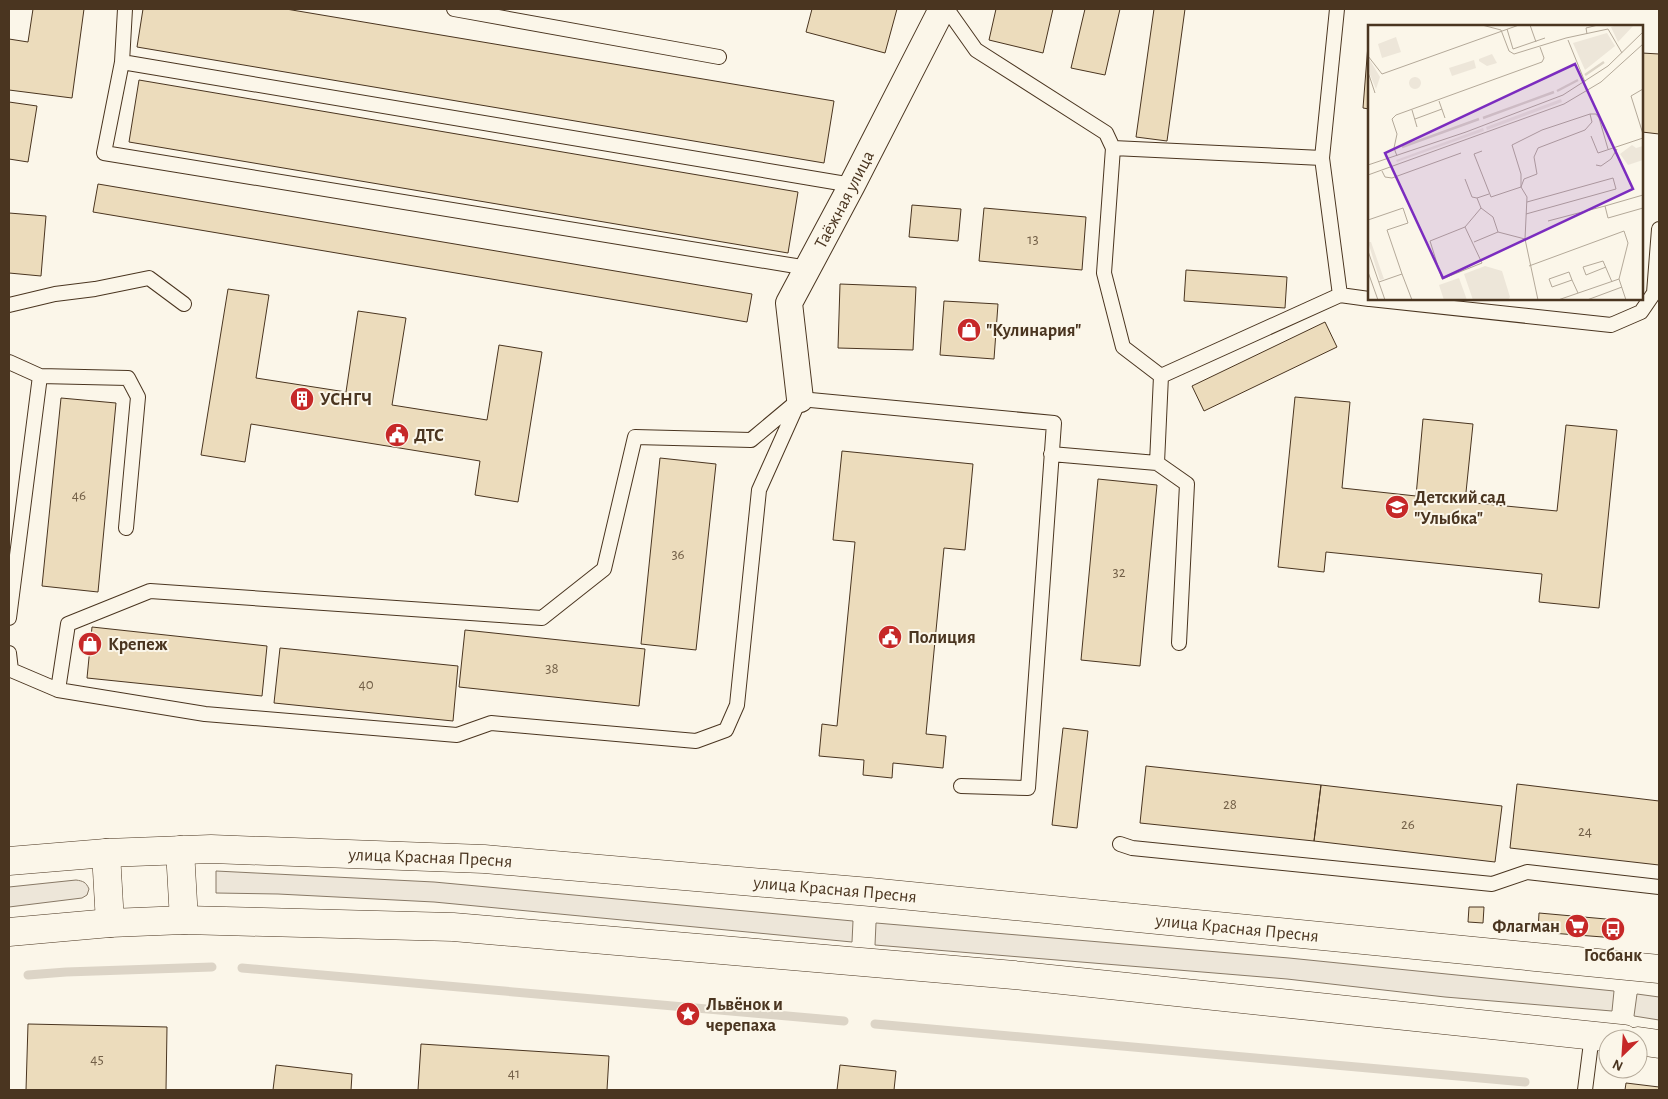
<svg xmlns="http://www.w3.org/2000/svg" width="1668" height="1099" font-family="'Alegreya Sans',sans-serif">
<style>
.green{fill:#ede6d9;stroke:#887966}
.lines{fill:none;stroke-linecap:round;stroke-linejoin:round}
.stream{stroke:#dcd4c6;stroke-width:9}
.building{fill:#ecdcbc;stroke:#4a3520}
.lane-casing{stroke:#4a3520;stroke-width:16}
.street-casing{stroke:#4a3520;stroke-width:28}
.secondary-casing{stroke:#4a3520;stroke-width:29}
.lane{stroke:#fbf6e9;stroke-width:14}
.street{stroke:#fbf6e9;stroke-width:26}
.secondary{stroke:#fbf6e9;stroke-width:28}
.labels{text-anchor:middle;stroke-width:4;stroke-linejoin:round;paint-order:stroke}
.number-label{font-size:15px;fill:#725f47}
.street-label{font-size:18px;fill:#4a3520;stroke:#fbf6e9}
.poi-label{font-size:18px;font-weight:bold;fill:#4a3520;stroke:#fbf6e9;text-anchor:start}
.inset-river{fill:none;stroke:#dcd4c6;stroke-width:2.5}
.inset-road{fill:none;stroke:#b4a999;stroke-width:1}
.view{fill:#7b2cbf;fill-opacity:0.15;stroke:#7b2cbf;stroke-width:2.5}
.inset-edge{fill:none;stroke:#4a3520;stroke-width:2.5}
</style>
<rect width="100%" height="100%" fill="#fbf6e9"/>
<path class="green" d="M216 871 434 882 853 921 852 942 434 902 278 894 216 893Z
M76 880C83 881 86 882 89 889L87 895 82 898 9 907V887Z
M876 923 1289 958 1614 991 1612 1011 1445 997 1287 979 875 945Z
M1637 994 1659 997V1020L1634 1016Z"/>
<g class="lines">
<path class="stream" d="M242 968 844 1021
M28 975 66 972 212 967
M875 1024 1525 1082"/>
</g>
<path class="building" d="M33 9H84L72 98 9 90V39L28 42Z
M143 9H286L834 101 824 163 137 47Z
M812 9H897L885 53 806 32Z
M996 9H1053L1043 53 989 40Z
M1085 9H1120L1105 75 1071 68Z
M1154 9H1185L1167 141 1136 137Z
M1369 32V109L1363 108Z
M1642 53 1659 54V134L1642 132Z
M139 80 798 192 788 253 129 142Z
M9 102 37 106 28 162 9 159Z
M98 184 752 294 747 322 93 212Z
M912 205 961 209 958 241 909 237Z
M984 208 1086 217 1082 270 979 261Z
M9 213 46 216 41 276 9 273Z
M1186 270 1287 277 1285 308 1184 301Z
M840 284 916 287 913 350 838 348Z
M228 289 269 295 256 378 346 392 358 311 406 318 392 405 487 420 499 345 542 352 518 502 475 495 480 461 251 424 245 462 201 455Z
M944 301 998 304 994 359 940 355Z
M1325 322 1337 347 1204 411 1192 386Z
M1295 397 1350 402 1342 488 1416 496 1423 419 1473 424 1465 502 1557 511 1566 425 1617 430 1599 608 1539 602 1542 574 1326 552 1324 572 1278 567Z
M61 398 116 403 98 592 42 586Z
M842 451 973 464 965 550 944 548 926 734 946 736 943 768 893 763 892 778 863 775 864 760 819 756 822 724 837 726 855 542 833 540Z
M660 458 716 464 696 650 641 644Z
M1098 479 1157 485 1140 666 1081 660Z
M92 627 267 646 262 696 87 678Z
M465 630 645 649 639 706 459 687Z
M280 648 458 666 453 721 274 703Z
M1063 728 1088 731 1077 828 1052 825Z
M1146 766 1321 785 1314 841 1140 823Z
M1517 784 1659 801V865L1510 848Z
M1321 785 1502 806 1495 862 1314 841Z
M1469 907H1484L1483 923 1468 922Z
M1539 913 1617 920 1616 938 1538 932Z
M28 1024 167 1027 166 1090H26Z
M421 1044 609 1056 607 1090H418Z
M276 1065 352 1074 351 1090H273Z
M840 1065 896 1071 894 1090H837Z
M1626 1083 1659 1087V1090H1625Z"/>
<g class="lines">
<g class="lane-casing">
<path id="lane" d="M454 9 719 57
M947 9 976 50 1106 133 1113 148 1104 273 1123 347 1161 376 1157 463 1051 454
M122 62 125 9
M1113 148 1322 158
M808 268 104 153 122 62 852 185
M1340 295 1369 299
M1370 299 1611 325 1641 312 1654 293 1659 229
M9 305 55 294 95 289 149 278 184 304
M9 362 40 376 128 378 138 397 126 528
M1161 376 1340 295 1322 158 1337 9
M1157 463 1187 484 1179 643
M9 618 40 376
M9 653 11 670 58 690 68 624 150 591 542 618 604 569 635 437 751 440 800 399 1054 423 1028 788 961 786
M58 690 205 714 457 735 491 723 696 741 726 730 737 705 759 490 798 403
M1120 844 1132 848 1492 884 1527 872 1659 887
M1585 1090 1592 1035"/>
</g>
<g class="street-casing">
<g id="street">
<path id="s1" d="M800 399 789 303 852 185 942 9"/>
</g>
</g>
<g class="secondary-casing">
<g id="secondary">
<path d="M180 850 184 920"/>
<path d="M106 853 110 923"/>
<path id="s2" d="M9 861 106 853 211 849 484 859 870 892 1659 969"/>
<path d="M9 932 110 923 184 920 453 927 1014 975 1624 1039"/>
<path d="M1638 1041 1659 1044"/>
</g>
</g>
<use href="#lane" class="lane"/>
<use href="#street" class="street"/>
<use href="#secondary" class="secondary"/>
</g>
<defs>
<g id="shop-disc" transform="scale(1.25)"><circle r="9.5" fill="#c62828" stroke="#fbf6e9"/><path d="M-5-2.5h2.3a2.7 3.5 0 0 1 5.4 0H5L5.5 6h-11ZM-1.5-2.5h3a1.5 2.3 0 0 0-3 0Z" fill="#fff"/></g>
<g id="building-disc" transform="scale(1.25)"><circle r="9.5" fill="#c62828" stroke="#fbf6e9"/><path d="M-4-6H4V6H1V3H-1V6H-4ZM-2.5-4.3h1.7v1.8h-1.7ZM.8-4.3h1.7v1.8H.8ZM-2.5-1h1.7V.8h-1.7ZM.8-1h1.7V.8H.8Z" fill="#fff"/></g>
<g id="civic-disc" transform="scale(1.25)"><circle r="9.5" fill="#c62828" stroke="#fbf6e9"/><path d="M-.6-6.5H3V-4.5H.6V-3L4-1V1h2V6H-6V1h2V-1L-.6-3ZM-1.2 2.5V6h2.4V2.5Z" fill="#fff"/></g>
<g id="school-disc" transform="scale(1.25)"><circle r="9.5" fill="#c62828" stroke="#fbf6e9"/><path d="M0-5L7-2L0 1L-7-2ZM-4 1L0 2.5L4 1V4Q0 6-4 4Z" fill="#fff"/></g>
<g id="supermarket-disc" transform="scale(1.25)"><circle r="9.5" fill="#c62828" stroke="#fbf6e9"/><path d="M-6-5.5h2.5l.6 2H6L4.5 2H-2.5L-4.4-4H-6ZM-1.5 3.2a1.3 1.3 0 1 0 .1 0ZM3 3.2a1.3 1.3 0 1 0 .1 0Z" fill="#fff"/></g>
<g id="bus-disc" transform="scale(1.25)"><circle r="9.5" fill="#c62828" stroke="#fbf6e9"/><path d="M-5-6H5V4H4V6H2V4H-2V6H-4V4H-5ZM-3.5-4V0h7V-4ZM-3.5 1.2v1.5H-2V1.2ZM2 1.2v1.5H3.5V1.2Z" fill="#fff"/></g>
<g id="sight-disc" transform="scale(1.25)"><circle r="9.5" fill="#c62828" stroke="#fbf6e9"/><path d="M0-6L1.8-2.2L6-1.7L2.9 1.2L3.7 5.4L0 3.3L-3.7 5.4L-2.9 1.2L-6-1.7L-1.8-2.2Z" fill="#fff"/></g>
</defs>
<g fill-rule="evenodd">
<use href="#shop-disc" x="969" y="330"/>
<use href="#building-disc" x="302" y="399"/>
<use href="#civic-disc" x="397" y="435"/>
<use href="#school-disc" x="1397" y="507"/>
<use href="#civic-disc" x="890" y="637"/>
<use href="#shop-disc" x="90" y="644"/>
<use href="#supermarket-disc" x="1577" y="926"/>
<use href="#bus-disc" x="1613" y="929"/>
<use href="#sight-disc" x="688" y="1014"/>
</g>
<g class="labels">
<g class="number-label">
<text x="1033" y="244">13</text>
<text x="79" y="500">46</text>
<text x="678" y="559">36</text>
<text x="1119" y="577">32</text>
<text x="552" y="673">38</text>
<text x="366" y="689">40</text>
<text x="1230" y="809">28</text>
<text x="1408" y="829">26</text>
<text x="1585" y="836">24</text>
<text x="97" y="1064">45</text>
<text x="514" y="1078">41</text>
</g>
<g class="street-label">
<text dy="6" stroke="none"><textPath href="#s1" startOffset="214">Таёжная улица</textPath></text>
<text dy="6" stroke="none"><textPath href="#s2" startOffset="422">улица Красная Пресня</textPath></text>
<text dy="6" stroke="none"><textPath href="#s2" startOffset="828">улица Красная Пресня</textPath></text>
<text dy="6" stroke="none"><textPath href="#s2" startOffset="1232">улица Красная Пресня</textPath></text>
</g>
<g class="poi-label">
<text x="986" y="336">"Кулинария"</text>
<text x="320" y="405">УСНГЧ</text>
<text x="414" y="441">ДТС</text>
<text x="1414" y="503">Детский сад<tspan x="1414" dy="21">"Улыбка"</tspan></text>
<text x="908" y="643">Полиция</text>
<text x="108" y="650">Крепеж</text>
<text x="1560" y="932" text-anchor="end">Флагман</text>
<text x="1613" y="961" text-anchor="middle">Госбанк</text>
<text x="706" y="1010">Львёнок и<tspan x="706" dy="21">черепаха</tspan></text>
</g>
</g>
<g transform="translate(1368 25)">
<rect width="275" height="275" fill="#fbf6e9"/>
<path d="M249 0H266L250 17 243 2ZM239 8 247 21 217 45 205 18ZM28 12 33 27 14 33 10 19ZM124 29 129 38 119 41 111 36V34ZM0 32 12 52 8 64 0 45ZM106 35 108 43 84 51 81 43ZM41 58a6 6 0 1 1 12 0a6 6 0 1 1-12 0ZM193 74 194 77 119 105 118 102ZM115 103 116 106 29 137 28 135ZM264 120 268 123 275 121V135L260 140 252 129ZM0 217H3L16 254 12 255ZM117 241 134 246 142 272 140 275H105L96 249ZM91 253 99 275H76L71 260Z" fill="#ede6d9"/>
<path class="inset-river" d="M217 50 236 37M189 66 210 55M115 93 186 67M34 122 111 94"/>
<path class="inset-road" d="M114 0 133 5M162 0 168 17M139 4 145 24 177 13M133 5 141 26 146 29 198 13 240 4 254 28M219 9 218 3 230 0M200 15 217 57M0 31 14 49 151 0M0 47 7 68M275 64 263 71 275 109M71 76 77 93M44 85 49 102M47 94 74 84M223 111 230 128 275 113M114 126 106 129 123 172 153 162 156 154 169 149 166 132 170 123 217 105 224 97 222 89H228L231 93 240 124M29 131 26 123 29 109 24 94 28 90 174 37 176 33 172 22M0 140 98 107 195 70 240 41 275 7M228 140 233 141 243 134 249 124M14 146 17 152 24 153 93 128M0 150 196 79 233 57 275 19M97 154 104 172 109 173M121 169 109 173 113 183 125 192 130 207 157 214M275 170 237 181 240 193 275 183M158 189 248 164 245 153 159 177M0 195 35 183 40 198 19 205 34 249 11 257M180 196 237 181M97 202 62 216 74 254 114 238 97 202 113 183M106 217 130 207M0 226 17 275M161 241 256 206 260 218 251 254M238 242 218 250 215 242 235 236 244 257M0 247 10 275M34 249 44 275M204 255 184 262 181 254 201 247 204 255 210 268M170 275 157 214 159 172 153 162V149L144 120 174 105 222 89M190 275 251 254 258 275M219 275 254 262"/>
<path class="view" d="M207 39 265 164 75 253 17 128Z"/>
<rect width="275" height="275" class="inset-edge"/>
</g>
<rect width="1668" height="1099" fill="none" stroke="#4a3520" stroke-width="20"/>
<g transform="translate(1623 1054) rotate(205)"><circle r="24" fill="#fbf6e9" stroke="#b4a999"/>
<path d="M0-4L9 19L0 12L-9 19Z" fill="#c62828"/>
<text y="-8" font-size="14" font-weight="bold" text-anchor="middle" fill="#4a3520">N</text>
</g>
</svg>
